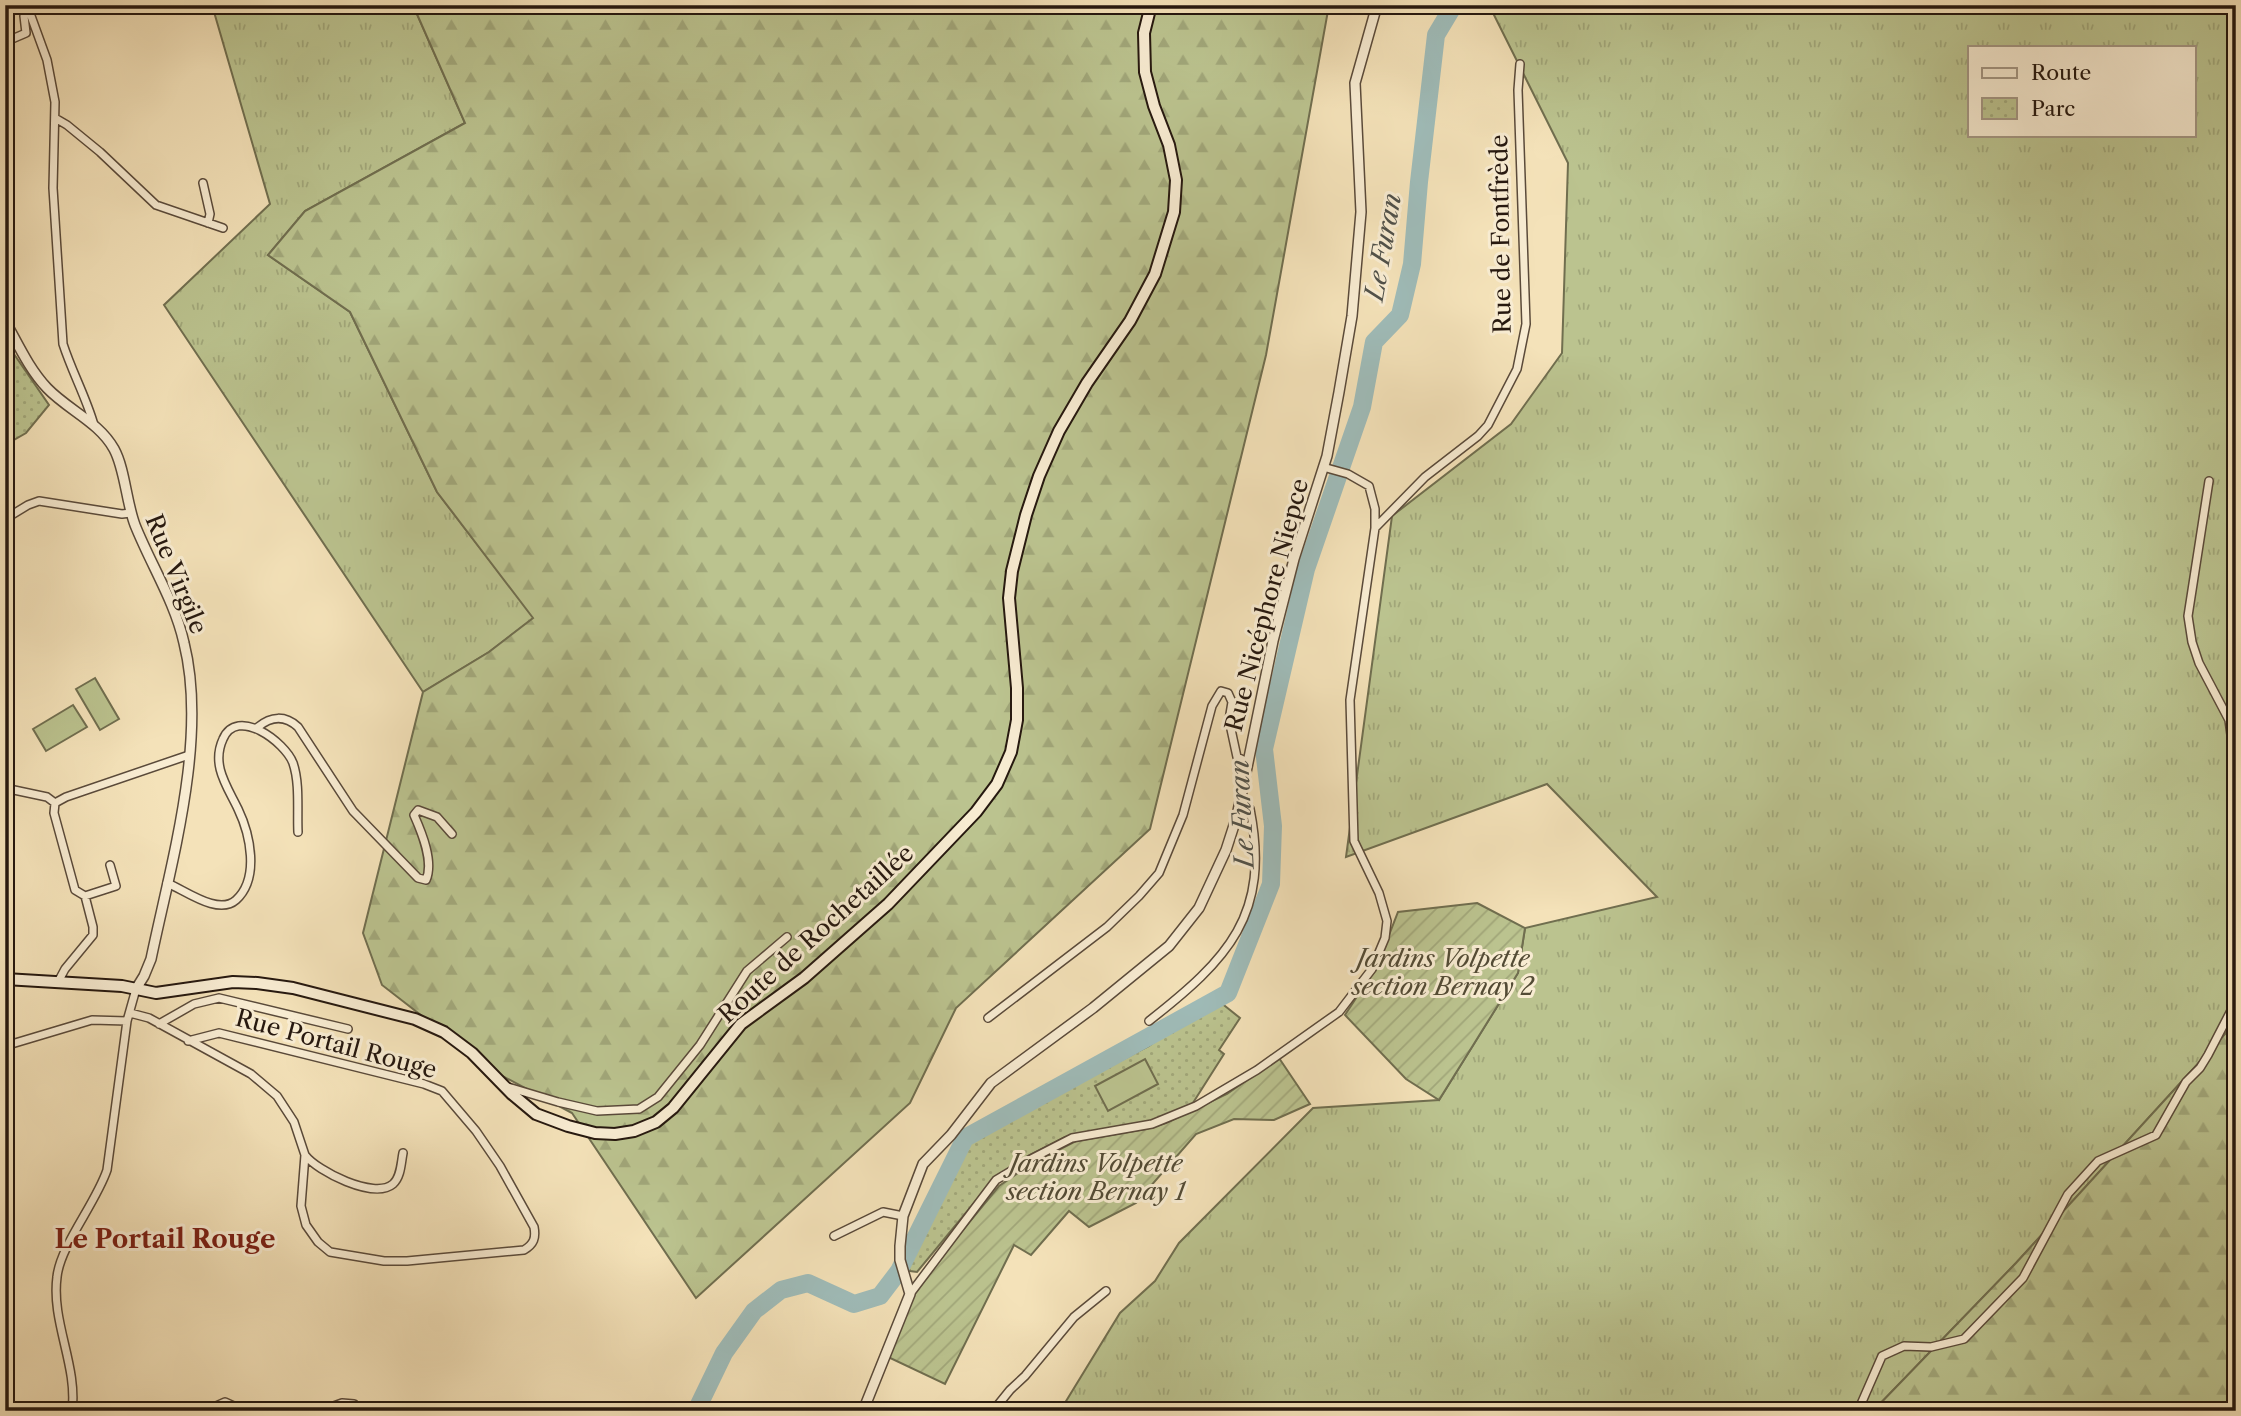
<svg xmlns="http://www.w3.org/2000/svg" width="2241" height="1416" font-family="'Libre Caslon Text',serif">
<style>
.grass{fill:url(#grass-tufts);stroke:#706e4f;stroke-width:2;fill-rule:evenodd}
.forest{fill:url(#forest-firs);stroke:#706e4f;stroke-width:2}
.park{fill:url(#park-dots);stroke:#706e4f;stroke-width:2}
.garden{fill:url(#garden-furrows);stroke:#706e4f;stroke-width:2}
.pitch{fill:#bbc38f;stroke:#706e4f;stroke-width:2}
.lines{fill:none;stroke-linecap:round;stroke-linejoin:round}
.river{stroke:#9fbcb9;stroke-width:18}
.minor-casing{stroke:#5a4a3a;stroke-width:10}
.tertiary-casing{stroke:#5a4a3a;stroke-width:12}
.secondary-casing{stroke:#26180f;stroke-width:14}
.minor{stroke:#f8ecd2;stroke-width:7}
.tertiary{stroke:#f8ecd2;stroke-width:9}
.secondary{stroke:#f8ecd2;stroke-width:10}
.labels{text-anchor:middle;stroke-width:6;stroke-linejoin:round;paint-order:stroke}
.street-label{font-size:24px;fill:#26180f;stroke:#f8ecd2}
.park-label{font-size:24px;font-style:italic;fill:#534b35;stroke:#f8ecd2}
.water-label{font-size:26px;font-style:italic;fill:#50514a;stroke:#f8ecd2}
.neighbourhood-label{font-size:26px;font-weight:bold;fill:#7a1f14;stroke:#f8ecd2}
</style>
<defs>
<pattern id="grass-tufts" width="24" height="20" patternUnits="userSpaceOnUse" patternTransform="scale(1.75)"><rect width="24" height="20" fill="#bbc38f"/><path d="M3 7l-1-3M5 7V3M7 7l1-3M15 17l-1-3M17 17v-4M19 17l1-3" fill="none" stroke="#a1a77a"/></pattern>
<pattern id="forest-firs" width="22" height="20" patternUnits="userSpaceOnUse" patternTransform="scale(1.75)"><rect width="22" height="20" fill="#bbc38f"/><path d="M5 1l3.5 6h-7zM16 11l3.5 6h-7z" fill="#a1a77a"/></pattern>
<pattern id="park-dots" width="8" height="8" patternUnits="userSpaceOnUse" patternTransform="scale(1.75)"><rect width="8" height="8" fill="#bbc38f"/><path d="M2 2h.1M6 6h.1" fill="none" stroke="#a1a77a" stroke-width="1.8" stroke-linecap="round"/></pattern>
<pattern id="garden-furrows" width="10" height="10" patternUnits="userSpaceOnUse" patternTransform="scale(1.75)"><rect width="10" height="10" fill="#bbc38f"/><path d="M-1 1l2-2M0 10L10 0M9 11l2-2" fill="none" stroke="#a1a77a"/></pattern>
</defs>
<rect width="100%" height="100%" fill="#f4e2b9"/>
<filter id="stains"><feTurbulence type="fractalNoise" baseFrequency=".00286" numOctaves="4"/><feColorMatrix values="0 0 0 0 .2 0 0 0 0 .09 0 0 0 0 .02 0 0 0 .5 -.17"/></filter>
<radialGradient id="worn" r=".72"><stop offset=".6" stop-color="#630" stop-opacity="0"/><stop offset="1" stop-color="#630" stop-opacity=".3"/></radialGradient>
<path class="grass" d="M212 5H413L465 123 305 211 268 255 350 312 437 492 534 618 489 652 423 692 164 305 270 204Z
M1489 5H2236V1022L2016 1263 1873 1411H1060L1120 1313 1155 1281 1179 1243 1313 1108 1439 1100 1518 973 1525 928 1657 897 1547 784 1346 857 1392 516 1511 424 1562 353 1568 163ZM1970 47H2194V135H1970Z"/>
<path class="forest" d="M413 5H1329L1266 355 1150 829 956 1008 910 1103 696 1298 572 1113 493 1071 382 985 363 933 423 692 489 652 533 618 437 492 350 312 268 255 305 211 465 123Z
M2236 1022V1411H1873L2016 1263Z"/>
<path class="park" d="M5 341 49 405 26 433 5 445Z
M1220 1002 1240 1018 1219 1050 1224 1054 1191 1106 1160 1119 1065 1137 1020 1160 993 1180 917 1272 910 1271 908 1266 953 1169 959 1163 971 1138 1149 1046 1180 1023Z"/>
<path class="garden" d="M1477 903 1525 928 1518 973 1439 1100 1406 1079 1345 1015 1377 966 1398 912Z
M1279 1058 1310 1104 1274 1120 1234 1119 1196 1134 1136 1203 1089 1227 1069 1211 1031 1255 1014 1245 945 1384 888 1357 913 1296 948 1248 999 1186 1031 1164 1076 1141 1146 1129 1166 1123 1227 1094Z"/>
<path class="pitch" d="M95 678 119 719 100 730 76 689Z
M73 705 87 727 46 751 33 729Z
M1145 1059 1158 1084 1108 1111 1095 1086Z"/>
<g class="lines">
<path class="river" d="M696 1411 724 1353 754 1311 781 1290 808 1283 854 1304 880 1296 899 1271 965 1138 1228 993 1271 884 1273 826 1264 749 1306 569 1362 407 1374 342 1400 315 1412 264 1419 182 1436 35 1454 5"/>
<g class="minor-casing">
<path id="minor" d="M27 5 47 60 55 102 53 188 63 344C72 372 86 397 94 425
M5 42 26 33 24 16 27 10
M55 118 67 125 100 152 156 205 223 228
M203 183 210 214 208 223
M1323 467 1348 474 1369 486 1375 509V528
M2209 481 2188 616 2192 642 2199 663 2229 720 2236 771
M5 519 28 505 39 501 122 514 131 513
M2229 720C2236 702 2231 683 2236 664
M258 727C271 716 285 715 298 727L353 811 418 878 426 880C434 862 422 833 414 815L418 810 437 817 452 834
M14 790 47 797 55 803
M167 883C185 890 218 916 236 900 260 878 250 834 238 809 227 786 211 765 223 739 237 706 285 742 293 763 300 783 297 811 298 832
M85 896 116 886 110 865
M58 982 65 969 93 935V927L85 896 75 890 54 813 55 803 66 797 189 755
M130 1013 149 1018 251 1074 277 1096 294 1122 305 1155 301 1206 306 1225 318 1242 330 1252 384 1261H407L524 1250C534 1244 536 1238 534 1227L500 1166 476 1131 442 1091 424 1084 219 1033 188 1041
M988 1018 1107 927 1139 896 1159 873 1183 815 1212 706 1221 691 1228 693 1232 702 1229 720 1237 757 1247 762
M1149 1021C1228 959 1271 915 1250 809L1240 801
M159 1024 194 1004 219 998 348 1029
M5 1046 92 1020 127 1021
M508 1087 558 1102 597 1111 639 1109 658 1097 700 1045 747 971 787 937
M305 1155C317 1171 374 1200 393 1184 401 1177 401 1163 403 1153
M834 1236 883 1212 903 1216
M910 1294 996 1180 1031 1159 1072 1138 1152 1124 1196 1106 1257 1070 1339 1012 1372 969 1385 938 1387 921 1379 893 1354 841 1350 700 1375 528 1425 477 1478 436 1488 425 1517 369 1526 324 1518 90 1520 64
M72 1411C78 1366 51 1322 57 1277 60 1246 96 1203 107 1170L127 1021 136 989
M214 1411 216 1406 225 1402 245 1411
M320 1411 342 1403 354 1404 355 1411
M993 1411 1010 1390 1025 1376 1074 1317 1106 1291
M1858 1411 1882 1356 1904 1346 1931 1347 1964 1339 2023 1278 2068 1194 2098 1161 2156 1135 2186 1082 2200 1068 2208 1055 2236 1001"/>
</g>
<g class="tertiary-casing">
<path id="tertiary" d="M5 321C18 344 29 369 47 388 68 410 99 422 114 449 125 469 126 501 135 525 151 565 175 602 184 643 208 739 171 863 151 959L144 976 136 989
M863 1411 910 1294 900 1260V1246L903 1216 923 1164 951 1135 991 1083 1093 1008 1169 946 1199 908 1226 850 1237 816 1273 641 1294 559 1327 456 1339 392 1352 316 1361 212 1355 83 1377 5"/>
</g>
<g class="secondary-casing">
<path id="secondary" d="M5 979 122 986 156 993 233 982 257 983 293 988 415 1019 444 1032 472 1053 512 1094 536 1114 568 1126 595 1133 615 1134 634 1131 656 1122 673 1108 741 1024 804 978 888 904 976 812 997 784 1011 752 1017 720V688L1009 598 1012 571 1026 515 1039 476 1059 431 1087 383 1130 321 1155 274 1174 212 1176 180 1169 145 1154 106 1145 72 1144 33 1151 5"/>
</g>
<use href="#minor" class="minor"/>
<use href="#tertiary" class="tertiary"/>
<use href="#secondary" class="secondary"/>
</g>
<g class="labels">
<g class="street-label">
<text transform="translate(1501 234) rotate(-91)" y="8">Rue de Fontfrède</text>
<text transform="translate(176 574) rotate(68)" y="8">Rue Virgile</text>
<text transform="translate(1267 605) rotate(-75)" y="8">Rue Nicéphore Niepce</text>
<text transform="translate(816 934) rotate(-42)" y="8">Route de Rochetaillée</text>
<text transform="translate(336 1044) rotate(15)" y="8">Rue Portail Rouge</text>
</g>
<g class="park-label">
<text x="1443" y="967">Jardins Volpette<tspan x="1443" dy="28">section Bernay 2</tspan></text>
<text x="1096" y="1172">Jardins Volpette<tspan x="1096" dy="28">section Bernay 1</tspan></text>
</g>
<g class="water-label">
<text transform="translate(1383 247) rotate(-80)" y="9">Le Furan</text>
<text transform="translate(1242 814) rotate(-93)" y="9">Le Furan</text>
</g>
<g class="neighbourhood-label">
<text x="165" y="1248">Le Portail Rouge</text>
</g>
</g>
<rect width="2241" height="1416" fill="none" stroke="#f4e2b9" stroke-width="28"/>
<rect x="7" y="7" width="2227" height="1402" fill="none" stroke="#26180f" stroke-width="3.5"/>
<rect x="14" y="14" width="2213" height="1388" fill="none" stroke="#26180f" stroke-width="2"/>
<rect x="1968" y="46" width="228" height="91" fill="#f8ecd2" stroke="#a49784" stroke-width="2"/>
<rect x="1982" y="68" width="35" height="10" fill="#f8ecd2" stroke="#a49784" stroke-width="2"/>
<text x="2031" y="80" font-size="21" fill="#26180f">Route</text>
<rect x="1982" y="98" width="35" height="21" fill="url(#park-dots)" stroke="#a49784" stroke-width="2"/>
<text x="2031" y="116" font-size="21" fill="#26180f">Parc</text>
<rect width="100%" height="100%" filter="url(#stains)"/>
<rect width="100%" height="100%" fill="url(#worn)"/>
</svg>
